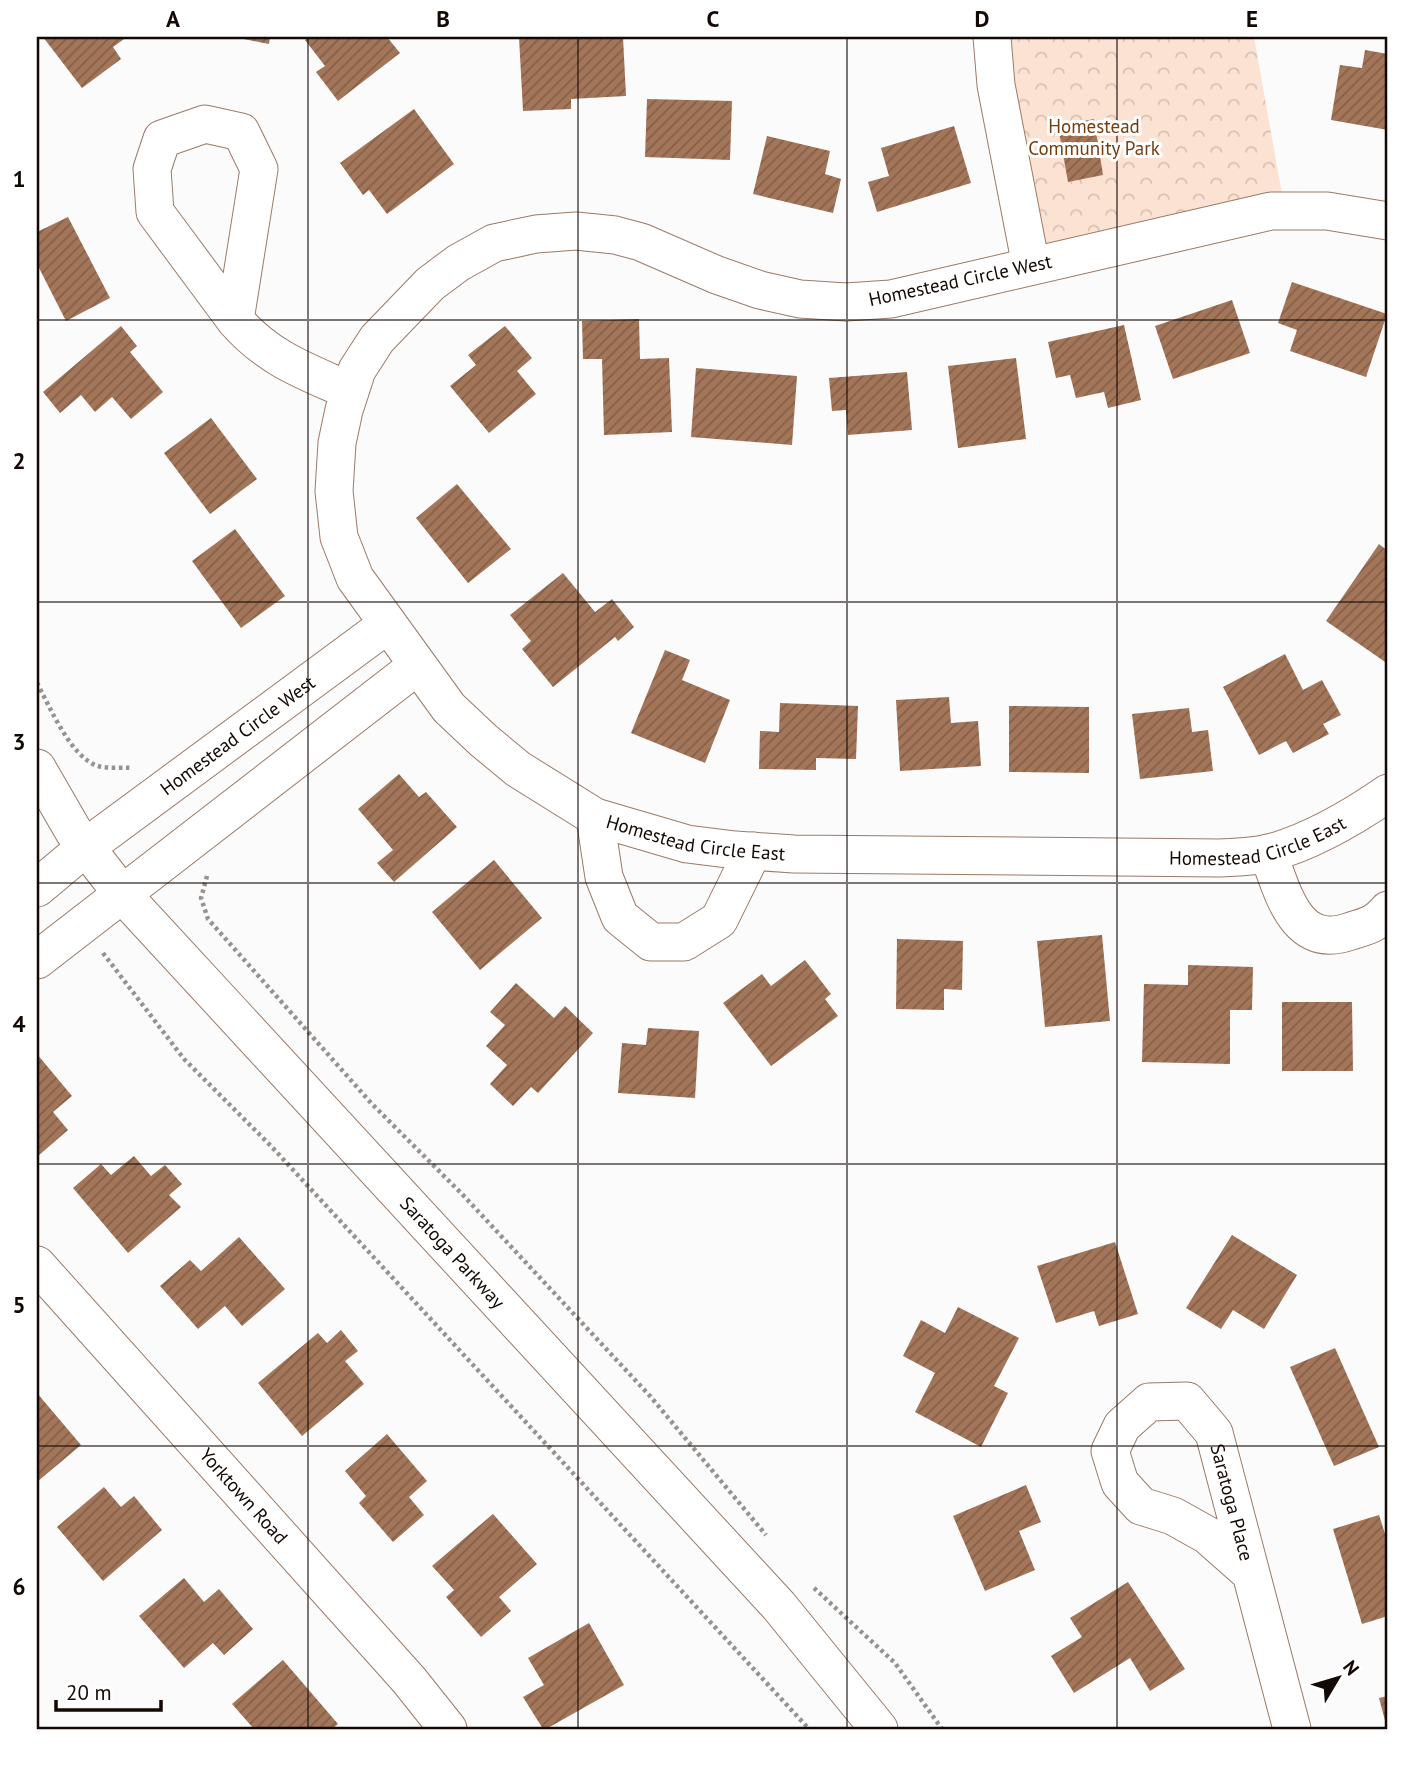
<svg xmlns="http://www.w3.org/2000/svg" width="1425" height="1766" font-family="'PT Sans',sans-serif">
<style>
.park{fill:url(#park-crowns)}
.building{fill:url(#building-hatch)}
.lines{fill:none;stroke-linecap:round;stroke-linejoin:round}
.minor-casing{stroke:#997b69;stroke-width:39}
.path{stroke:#96928f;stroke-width:4.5;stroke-dasharray:3.5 3.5;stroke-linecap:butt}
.minor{stroke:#fff;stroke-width:37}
.grid{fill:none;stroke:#130904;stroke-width:2;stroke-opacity:0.55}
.labels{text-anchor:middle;stroke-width:6;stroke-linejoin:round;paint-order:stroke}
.park-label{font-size:19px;fill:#763b0d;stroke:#fff}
.street-label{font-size:19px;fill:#130904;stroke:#fff}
.neatline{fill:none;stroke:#130904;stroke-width:2.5}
.grid-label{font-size:23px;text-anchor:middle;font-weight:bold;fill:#130904}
</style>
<defs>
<pattern id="park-crowns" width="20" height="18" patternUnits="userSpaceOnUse" patternTransform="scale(1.75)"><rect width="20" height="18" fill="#fce2d2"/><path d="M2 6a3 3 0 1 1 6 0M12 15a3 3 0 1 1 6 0" fill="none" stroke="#d7c1b3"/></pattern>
<pattern id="building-hatch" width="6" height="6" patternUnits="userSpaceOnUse" patternTransform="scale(1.75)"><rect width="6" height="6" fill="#a3765a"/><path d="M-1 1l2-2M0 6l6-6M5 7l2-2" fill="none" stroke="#845f48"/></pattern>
</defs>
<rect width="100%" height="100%" fill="#fbfbfb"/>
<path class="park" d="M978 37H1254L1282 194 1012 261Z"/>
<path class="building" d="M43 37H127L113 47 121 59 82 88Z
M234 37H270L269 44Z
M309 37H387L400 53 338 101 316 72 325 66 305 40Z
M519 37H623L626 96 571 99V109L523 111Z
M1365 50 1388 54V130L1331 120 1340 65 1362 68Z
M647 99 732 101 730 160 645 157Z
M414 109 454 164 387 214 369 190 363 195 340 163Z
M1094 119 1103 175 1068 182 1058 126Z
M954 126 971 183 877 212 868 182 889 176 881 148Z
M767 136 830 151 825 174 841 179 833 213 753 194Z
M68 217 110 298 66 321 37 264V232Z
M1292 282 1387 314 1366 377 1290 351 1297 330 1278 323Z
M1232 300 1250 353 1173 379 1155 326Z
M639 319 640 359 669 358 672 432 604 435 602 359H583L582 321Z
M1124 325 1141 400 1108 408 1104 392 1076 398 1070 375 1056 378 1048 342Z
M121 326 137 346 130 352 163 392 131 419 112 397 95 412 81 395 60 413 43 392Z
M505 326 532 358 517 371 536 394 489 433 450 386 476 365 468 355Z
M1016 358 1026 439 958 448 948 366Z
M696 368 797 376 792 445 691 437Z
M907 372 912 430 848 435 846 410 832 411 829 378Z
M211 418 257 479 210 514 164 453Z
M457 484 511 549 468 583 416 518Z
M235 529 285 596 241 628 192 561Z
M1379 544 1388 551V664L1326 621Z
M563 573 595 612 612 599 634 627 618 641 615 637 553 687 522 649 531 641 510 615Z
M665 650 690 660 682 680 730 700 705 763 631 733Z
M1285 654 1303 690 1322 680 1341 715 1323 724 1329 734 1293 753 1286 741 1259 755 1223 687Z
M949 697 951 723 978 721 981 766 900 771 896 700Z
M780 703 858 706 856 759 816 758V770L759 769 760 731 779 732Z
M1009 706 1089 707V773L1009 772Z
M1189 708 1192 732 1208 730 1213 771 1140 779 1132 714Z
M399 774 419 797 426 792 457 827 394 882 377 863 393 850 358 809Z
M494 860 542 918 480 970 432 912Z
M1102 935 1110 1021 1045 1027 1037 941Z
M897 939 963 941 962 990 944 989V1010L896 1009Z
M805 960 831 994 825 999 838 1016 771 1066 723 1003 762 974 771 986Z
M1188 965 1253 967 1252 1010H1230V1064L1142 1062 1144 984 1188 985Z
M516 983 554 1018 565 1006 593 1033 538 1093 531 1087 513 1106 490 1084 507 1065 486 1046 505 1025 490 1012Z
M1282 1002H1352L1353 1071H1282Z
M648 1028 699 1031 695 1098 618 1093 622 1043 646 1045Z
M37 1054 72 1096 53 1112 68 1130 38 1156Z
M134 1156 151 1176 165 1165 182 1184 169 1195 181 1207 128 1253 73 1188 101 1164 111 1175Z
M1232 1235 1297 1275 1264 1329 1233 1310 1221 1329 1186 1308Z
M239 1237 285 1289 242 1326 225 1306 198 1329 160 1286 190 1260 201 1271Z
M1115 1242 1138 1314 1099 1326 1094 1311 1056 1323 1037 1266Z
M958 1307 1019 1338 994 1386 1008 1393 981 1447 915 1412 935 1373 903 1356 921 1320 945 1333Z
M341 1330 358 1351 345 1361 364 1384 302 1436 258 1383 318 1333 327 1343Z
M1335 1348 1379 1447 1334 1466 1290 1367Z
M37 1393 81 1445 37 1482Z
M387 1434 427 1481 409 1497 424 1515 393 1542 359 1503 366 1496 345 1471Z
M1026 1485 1041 1522 1019 1531 1035 1570 985 1591 953 1516Z
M104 1487 121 1507 134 1496 162 1530 103 1581 57 1527Z
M493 1514 537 1564 499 1597 511 1611 481 1637 446 1597 454 1590 432 1566Z
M1379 1515 1388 1543V1616L1362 1624 1333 1529Z
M184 1578 204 1602 219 1589 253 1629 224 1655 213 1643 184 1668 139 1616Z
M1128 1582 1185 1669 1150 1691 1130 1658 1074 1693 1051 1656 1082 1637 1070 1618Z
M589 1623 624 1685 546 1729H543L523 1697 544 1685 528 1658Z
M283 1660 338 1724 332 1729H254L232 1704Z
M1388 1696V1728H1387L1379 1698Z"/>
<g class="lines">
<g class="minor-casing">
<g id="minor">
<path d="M992 37 996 85 1031 266"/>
<path id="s1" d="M1388 221 1327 211H1271L891 299 846 302 800 299 760 290 717 275 641 242 615 235 576 231 536 234 494 243 458 263 430 284 377 339 357 370 344 410 337 443 334 491 339 537 355 578 449 708 483 740 518 769 595 817 687 844 735 850 794 854 1220 858C1236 857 1254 857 1270 853 1313 841 1352 818 1388 793"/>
<path d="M235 320 155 212 152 169 162 139 205 124 241 132 259 169 235 320C269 359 305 371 350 391"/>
<path id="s2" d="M37 768 74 832 123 895 779 1606 879 1729"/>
<path d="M595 817 604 877 620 917 651 942H684L719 920 753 851"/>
<path d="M1268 853C1283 892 1295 951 1351 931 1368 926 1376 924 1388 910"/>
<path id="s3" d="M37 888 86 847 388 624"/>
<path d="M37 960 417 666"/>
<path id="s4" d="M37 1265 409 1680 448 1729"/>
<path id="s5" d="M1250 1573 1207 1535 1173 1516 1141 1506 1120 1483 1110 1451 1122 1426 1149 1402 1187 1401 1214 1433 1292 1729"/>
</g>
</g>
<path class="path" d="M37 683C50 707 71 758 98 766 108 769 121 767 131 768
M207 876 201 898 208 919 372 1104 462 1194 650 1396 766 1535
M103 953 184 1059 271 1146 809 1729
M814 1588 895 1663 942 1729"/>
<use href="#minor" class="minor"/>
</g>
<path class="grid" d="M308 37V1729M578 37V1729M847 37V1729M1117 37V1729M37 320H1388M37 602H1388M37 883H1388M37 1164H1388M37 1446H1388"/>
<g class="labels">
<g class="park-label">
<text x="1094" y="133">Homestead<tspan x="1094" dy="22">Community Park</tspan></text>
</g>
<g class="street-label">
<text transform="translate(960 280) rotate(-12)" y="7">Homestead Circle West</text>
<text dy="7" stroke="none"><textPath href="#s3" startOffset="252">Homestead Circle West</textPath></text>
<text dy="7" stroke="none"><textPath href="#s1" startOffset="1768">Homestead Circle East</textPath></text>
<text dy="7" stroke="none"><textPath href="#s1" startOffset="2334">Homestead Circle East</textPath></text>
<text dy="7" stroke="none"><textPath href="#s2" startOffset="640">Saratoga Parkway</textPath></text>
<text dy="7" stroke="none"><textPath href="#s4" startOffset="310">Yorktown Road</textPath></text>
<text dy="7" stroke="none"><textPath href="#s5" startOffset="410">Saratoga Place</textPath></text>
</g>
</g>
<rect width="1425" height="1766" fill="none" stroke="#ffffff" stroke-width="77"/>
<g transform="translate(1338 1678) rotate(52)" stroke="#ffffff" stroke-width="5" paint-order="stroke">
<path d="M0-5L12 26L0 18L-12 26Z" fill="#130904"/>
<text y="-10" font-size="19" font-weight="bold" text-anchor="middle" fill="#130904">N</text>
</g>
<path d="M56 1700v10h105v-10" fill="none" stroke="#130904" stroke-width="3.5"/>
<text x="66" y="1700" font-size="21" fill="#130904" stroke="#ffffff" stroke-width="5" paint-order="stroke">20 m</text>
<rect x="38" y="38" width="1348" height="1690" class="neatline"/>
<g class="grid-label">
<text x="173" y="27">A</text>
<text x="443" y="27">B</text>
<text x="713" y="27">C</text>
<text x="982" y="27">D</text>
<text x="1252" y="27">E</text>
<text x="19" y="187">1</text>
<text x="19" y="469">2</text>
<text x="19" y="750">3</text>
<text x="19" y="1032">4</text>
<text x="19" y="1313">5</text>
<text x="19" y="1595">6</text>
</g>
</svg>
